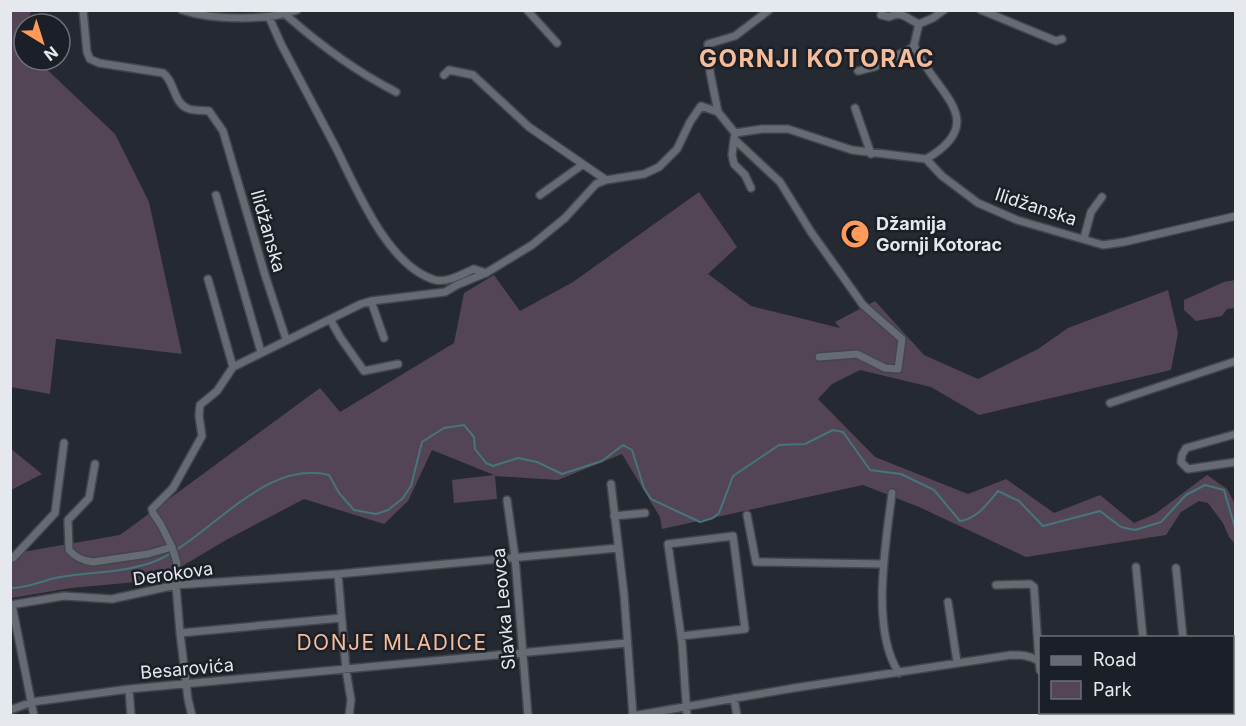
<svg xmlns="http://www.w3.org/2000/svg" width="1246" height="726" font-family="Inter,sans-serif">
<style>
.green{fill:#544556}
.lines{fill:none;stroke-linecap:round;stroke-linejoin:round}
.stream{stroke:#44767b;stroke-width:2}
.minor-casing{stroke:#42454c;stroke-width:10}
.minor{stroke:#656a73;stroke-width:7}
.labels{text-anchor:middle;stroke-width:5;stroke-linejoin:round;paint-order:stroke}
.street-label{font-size:18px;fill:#e5e8ed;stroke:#1b1f27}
.poi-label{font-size:18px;font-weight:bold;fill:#e5e8ed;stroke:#1b1f27;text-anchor:start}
.quarter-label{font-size:21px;letter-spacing:1.5px;fill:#f6bd9b;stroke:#1b1f27}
.district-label{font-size:24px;font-weight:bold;letter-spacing:1.5px;fill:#f6bd9b;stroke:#1b1f27}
</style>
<rect width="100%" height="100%" fill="#252931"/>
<path class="green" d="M10 11H31L28 24H24V60H37L115 134 149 202 182 354 56 339 50 394 11 387Z
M699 192 737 247 708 274 751 306 840 328 835 322 875 301 924 355 978 379 1038 349 1068 328 1168 290 1178 333 1171 370 979 415 931 387 860 370 832 384 818 399 875 457 968 494 1006 479 1054 513 1100 495 1134 523 1155 514 1207 475 1227 489 1235 504V544L1229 537 1223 523 1208 503 1199 501 1181 512 1166 535 1026 557 919 507 863 485 662 529 660 517 622 454 558 480 495 476 497 499 454 503 452 480 494 475 432 450 408 501 384 524 304 499 226 540 159 580 71 588 11 598V554L120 535 320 388 340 412 454 343 464 293 494 275 520 311 573 282Z
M1235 280V308L1227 309 1222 316 1196 321 1184 310V300L1224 282Z
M10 448 42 474 11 490H10Z"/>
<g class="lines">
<path class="stream" d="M10 588C27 588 39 582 55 578 89 571 125 574 158 560 210 537 266 458 329 475L339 493 354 510 376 514 388 510 402 499 411 486 422 442 444 428 464 425 474 437 475 449 486 463 493 466 518 458 537 462 562 474 602 461 623 445 632 450 644 488 651 499 700 522 713 518 719 513 733 476 779 445 805 444 833 430 843 432 870 470 901 474 934 490 960 521C978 518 987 504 998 491L1019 501 1043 526 1100 511 1121 527 1135 530 1161 522 1186 495 1205 485 1224 490 1236 531"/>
<g class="minor-casing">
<path id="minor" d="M83 10 87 52 90 59 99 63 163 73C175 81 173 104 189 109 195 111 203 110 209 111L223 131 265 275 286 339
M182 10C211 20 268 21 297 10
M527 10 557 43
M981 10 1056 41 1062 39
M286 15C320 45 355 71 396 92
M881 15 889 17C902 10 907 19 919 24
M269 17 281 44C299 78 317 112 335 146 356 187 387 266 435 280 448 283 462 274 474 269L486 273
M858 71 874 67 914 47
M444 75 449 70 473 75 529 127 606 180
M855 108 871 154
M718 112 710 72 708 44 735 36 769 10
M735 133 734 139 780 182 811 232 863 305 902 339 898 369 885 368 857 354 819 357
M734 139 732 155 734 164 745 175 751 188
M926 159C993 120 933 92 914 45L919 24 933 18 944 10
M216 195 261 352
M540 195 582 165
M1084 238 1091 212 1102 197
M208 279 233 367
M371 301 384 338
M330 319 340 337 364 371 398 364
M1110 403 1236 361
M1236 434 1186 448 1182 455 1181 462 1188 469 1236 462
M95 464 89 498 68 520 69 550C75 557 84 561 93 562L148 554 172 547
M611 484 624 594 633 716
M892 493C886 542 870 630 899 673
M507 500 515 557 528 716
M747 515 756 562 884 564
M614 516 645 513
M13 558 55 513 64 443
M1136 567 1143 638
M1176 568 1183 638
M338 574 346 670 351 700 349 716
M996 585 1030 584 1034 587 1039 661
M948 602 957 662
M10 605 64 596 112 599 176 585 338 574 618 548
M12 605 34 716
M180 633 341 618
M681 636 745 629 733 536 668 544 681 636 682 643 687 716
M129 689 131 716
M734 698 737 716
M1232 702H1236
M10 710 32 702 129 689 627 643
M1050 712V716
M192 716 188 699 180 633 176 585 177 563 172 547 161 525 153 513 152 509 173 488 202 436 199 416 200 405 217 391 233 367 361 304 371 301 445 292 457 285 486 273 532 245 565 218 596 184 606 180 644 174 659 167 677 149 690 122 701 106 718 112 735 133 762 129H788L852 150 926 159 942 176 978 203 1017 220 1103 245 1124 242 1236 216
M632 716 794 688 1011 655C1021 655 1029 655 1039 661L1040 670"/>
</g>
<use href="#minor" class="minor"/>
</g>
<defs>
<g id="mosque-disc" transform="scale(1.5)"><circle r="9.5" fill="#ff9b5a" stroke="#1b1f27"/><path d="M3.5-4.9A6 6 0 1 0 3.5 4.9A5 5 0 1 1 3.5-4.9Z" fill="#111"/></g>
</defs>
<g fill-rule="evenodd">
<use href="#mosque-disc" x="855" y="234"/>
</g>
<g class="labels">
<g class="street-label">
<text transform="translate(1036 207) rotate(18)" y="6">Ilidžanska</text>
<text transform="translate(268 231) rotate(74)" y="6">Ilidžanska</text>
<text transform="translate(173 574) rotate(-8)" y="6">Derokova</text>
<text transform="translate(504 609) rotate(-95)" y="6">Slavka Leovca</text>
<text transform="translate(187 669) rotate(-5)" y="6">Besarovića</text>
</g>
<g class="poi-label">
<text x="876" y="230">Džamija<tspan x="876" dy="21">Gornji Kotorac</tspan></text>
</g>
<g class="quarter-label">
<text x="392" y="650">DONJE MLADICE</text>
</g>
<g class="district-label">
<text x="817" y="67">GORNJI KOTORAC</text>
</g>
</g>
<rect width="1246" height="726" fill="none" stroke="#e5e8ed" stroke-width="24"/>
<rect x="1039" y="636" width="195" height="78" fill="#1b1f27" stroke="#6c6f76" stroke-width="1.5"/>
<rect x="1051" y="656" width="30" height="9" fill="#656a73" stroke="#6c6f76" stroke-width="1.5"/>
<text x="1093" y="666" font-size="18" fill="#e5e8ed">Road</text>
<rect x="1051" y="681" width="30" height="18" fill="#544556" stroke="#6c6f76" stroke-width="1.5"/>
<text x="1093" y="696" font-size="18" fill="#e5e8ed">Park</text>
<g transform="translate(42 42) rotate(142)"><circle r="28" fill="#1b1f27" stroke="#6c6f76" stroke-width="1.5"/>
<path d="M0-4.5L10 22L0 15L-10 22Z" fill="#ff9b5a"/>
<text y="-9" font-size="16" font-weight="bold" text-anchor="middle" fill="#e5e8ed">N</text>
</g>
</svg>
